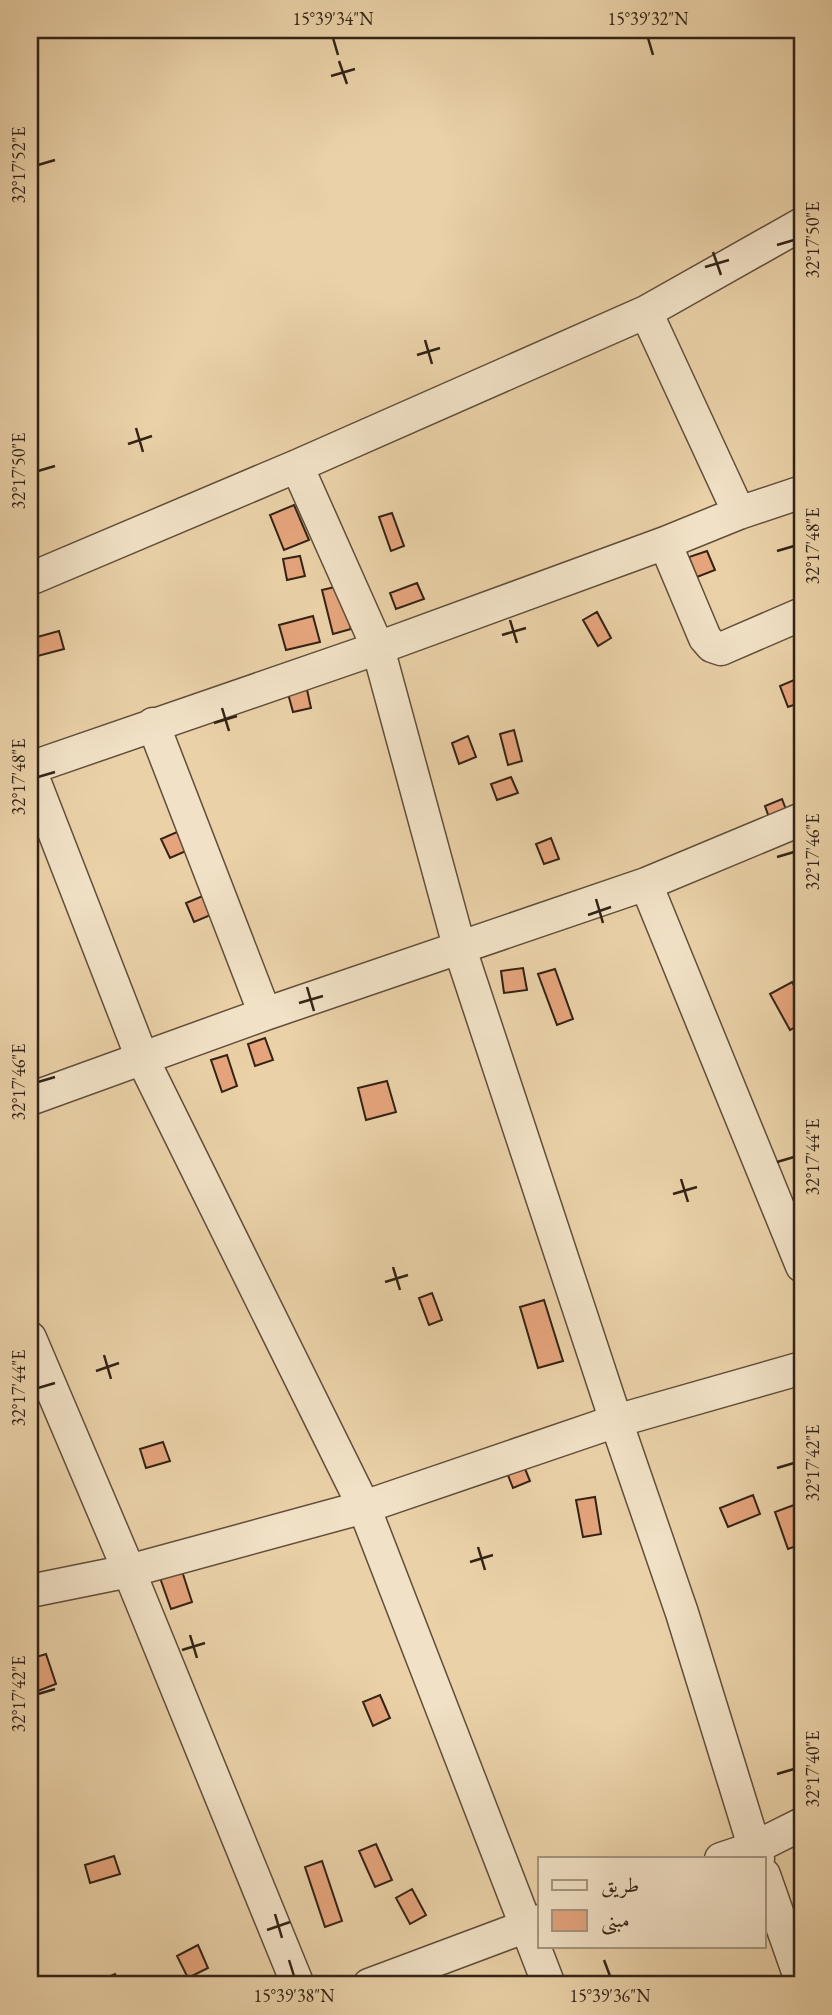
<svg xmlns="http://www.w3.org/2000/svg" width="832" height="2015" font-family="'EB Garamond',Amiri,serif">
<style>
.building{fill:#e5a47c;stroke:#332315;stroke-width:2}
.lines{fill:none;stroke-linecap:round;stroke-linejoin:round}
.minor-casing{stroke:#614e3a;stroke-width:35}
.minor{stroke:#f1e1c6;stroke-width:32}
.ticks{fill:none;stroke:#332315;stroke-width:2.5}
.neatline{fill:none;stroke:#332315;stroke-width:2.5}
.ticks-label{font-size:18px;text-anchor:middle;fill:#332315}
</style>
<rect width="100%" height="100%" fill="#ead1a8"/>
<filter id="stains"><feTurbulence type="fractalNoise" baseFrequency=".00286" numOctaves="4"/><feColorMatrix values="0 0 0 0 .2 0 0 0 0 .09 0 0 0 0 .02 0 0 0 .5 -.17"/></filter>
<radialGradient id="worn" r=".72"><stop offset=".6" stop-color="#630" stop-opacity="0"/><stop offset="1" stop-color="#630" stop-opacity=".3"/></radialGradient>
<path class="building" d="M294 505 309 540 284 550 270 515Z
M392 513 404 546 391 551 379 517Z
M707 551 715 570 697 577 689 557Z
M300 556 305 576 287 580 283 559Z
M417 583 424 599 396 609 390 593Z
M339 586 351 629 333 634 322 590Z
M597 612 611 638 598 646 583 620Z
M313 616 320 642 286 650 279 625Z
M59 631 64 649 30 658V639Z
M794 680 802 702 788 707 780 686Z
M306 685 311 708 293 712 287 690Z
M514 730 522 761 508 765 500 734Z
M468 736 476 757 459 764 452 743Z
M511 777 518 793 497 800 491 784Z
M782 799 790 820 772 826 765 806Z
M177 832 186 851 170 858 161 839Z
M551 838 559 859 544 864 536 844Z
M205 895 213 914 194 922 186 903Z
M523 968 527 990 504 993 501 971Z
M555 969 573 1019 557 1025 538 974Z
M792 982 802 1000V1023L790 1030 770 994Z
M265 1038 273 1060 255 1066 248 1044Z
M227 1055 237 1086 222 1092 211 1060Z
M387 1081 396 1112 366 1120 358 1088Z
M432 1293 442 1320 429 1325 419 1298Z
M544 1300 563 1361 538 1368 520 1307Z
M163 1442 170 1461 146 1468 140 1449Z
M521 1459 530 1481 513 1488 504 1465Z
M753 1495 760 1514 728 1527 720 1508Z
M595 1497 601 1534 583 1537 576 1500Z
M802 1502V1544L788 1549 775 1512Z
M181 1568 192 1602 171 1609 159 1575Z
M46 1654 56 1684 30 1694V1659Z
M380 1695 390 1718 373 1726 363 1702Z
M376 1844 392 1880 375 1887 359 1851Z
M114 1856 120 1874 90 1883 85 1865Z
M322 1861 342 1921 325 1927 305 1867Z
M412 1889 426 1915 410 1924 396 1898Z
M198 1945 208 1968 188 1978 177 1956Z
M115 1974 120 1985H97L96 1982Z"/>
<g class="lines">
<g class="minor-casing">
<path id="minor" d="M646 312 739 513
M297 466 378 648 459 946 616 1421 682 1613 758 1859
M665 543 705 638 712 646 721 649 802 614
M30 579 297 466 646 312 802 224
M153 724 265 1014
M30 768 378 648 665 543 739 513 802 492
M30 770 142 1058 364 1507 549 1985
M646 884 802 1266
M30 1099 265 1014 646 884 802 819
M30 1338 129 1571 298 1985
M30 1591 129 1571 364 1507 616 1421 802 1368
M721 1859 754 1848 802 1824
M764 1875 802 1983
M369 1985 540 1921"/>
</g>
<use href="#minor" class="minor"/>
</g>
<path class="ticks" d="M333 38 338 55M648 38 653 55M339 61 347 84M331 76 355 69M38 165 55 160M777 245 794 240M713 252 721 275M705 267 729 260M425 340 432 364M417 355 440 348M136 428 143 452M128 444 152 436M38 471 55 466M777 551 794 546M510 620 517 643M502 635 526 628M222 708 229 731M214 723 237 716M38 777 55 772M777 857 794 852M596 899 603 923M588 915 611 907M307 987 314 1011M299 1003 323 996M38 1082 55 1077M777 1162 794 1157M681 1179 688 1202M673 1194 697 1187M393 1267 400 1290M385 1282 408 1275M104 1355 111 1379M96 1371 119 1363M38 1388 55 1383M777 1468 794 1463M478 1547 485 1570M470 1562 493 1555M190 1635 197 1658M182 1650 205 1643M38 1694 55 1689M777 1774 794 1769M275 1914 282 1938M267 1930 290 1922M289 1960 294 1976M604 1960 610 1976"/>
<rect width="832" height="2015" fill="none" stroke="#ead1a8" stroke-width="77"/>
<rect x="538" y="1857" width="228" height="91" fill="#f1e1c6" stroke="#a5957f" stroke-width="2"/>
<rect x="552" y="1880" width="35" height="10" fill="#f1e1c6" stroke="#a5957f" stroke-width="2"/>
<text x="601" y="1892" font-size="21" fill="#332315">طريق</text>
<rect x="552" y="1910" width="35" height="21" fill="#e5a47c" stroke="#a5957f" stroke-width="2"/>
<text x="601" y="1927" font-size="21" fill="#332315">مبنى</text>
<rect x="38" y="38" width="756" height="1938" class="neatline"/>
<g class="ticks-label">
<text x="333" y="25">15°39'34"N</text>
<text x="648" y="25">15°39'32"N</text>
<text transform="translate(19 165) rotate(-90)" y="6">32°17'52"E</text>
<text transform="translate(813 240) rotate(-90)" y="6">32°17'50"E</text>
<text transform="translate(19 471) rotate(-90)" y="6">32°17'50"E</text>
<text transform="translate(813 546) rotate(-90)" y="6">32°17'48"E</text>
<text transform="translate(19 777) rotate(-90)" y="6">32°17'48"E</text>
<text transform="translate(813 852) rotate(-90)" y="6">32°17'46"E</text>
<text transform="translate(19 1082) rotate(-90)" y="6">32°17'46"E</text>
<text transform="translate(813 1157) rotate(-90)" y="6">32°17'44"E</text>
<text transform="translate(19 1388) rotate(-90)" y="6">32°17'44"E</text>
<text transform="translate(813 1463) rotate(-90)" y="6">32°17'42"E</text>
<text transform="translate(19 1694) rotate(-90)" y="6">32°17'42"E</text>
<text transform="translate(813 1769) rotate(-90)" y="6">32°17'40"E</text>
<text x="294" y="2002">15°39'38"N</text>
<text x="610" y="2002">15°39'36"N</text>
</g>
<rect width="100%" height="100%" filter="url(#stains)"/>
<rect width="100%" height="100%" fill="url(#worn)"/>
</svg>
